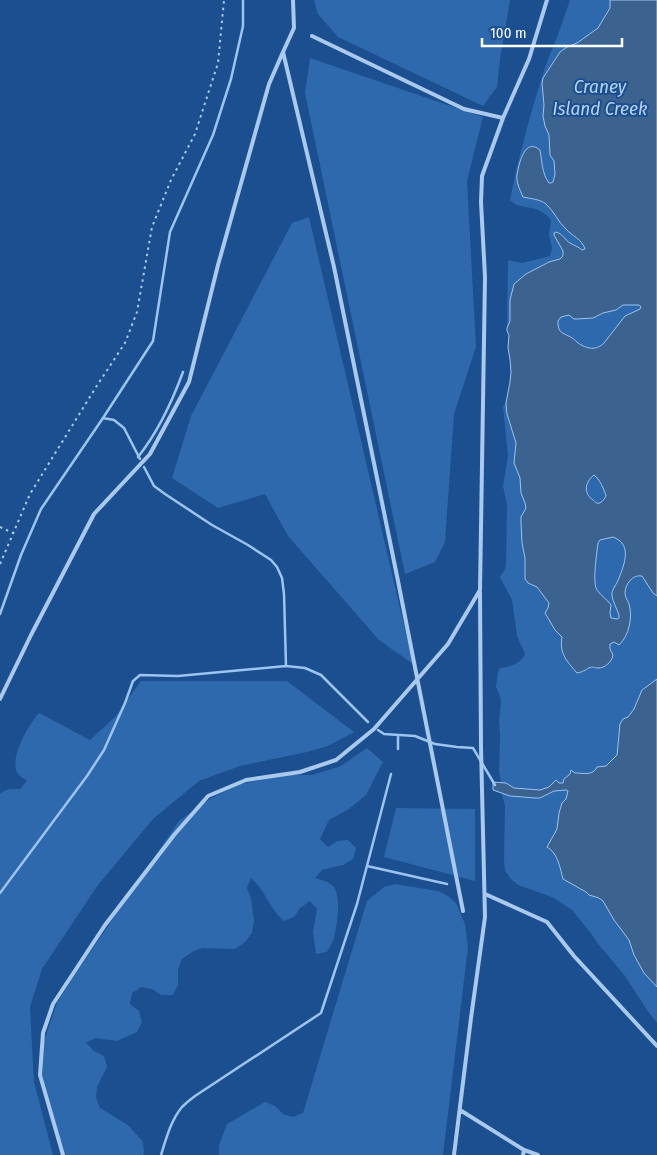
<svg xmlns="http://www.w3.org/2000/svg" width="657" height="1155" font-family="'Fira Sans Condensed',sans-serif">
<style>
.green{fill:#2e69ad}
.water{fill:#3c6290;stroke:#9cc4f0;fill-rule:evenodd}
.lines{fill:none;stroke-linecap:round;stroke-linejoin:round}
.stream{stroke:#9cc4f0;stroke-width:2.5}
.path{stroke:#a9c9ee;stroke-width:2;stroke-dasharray:2.5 4;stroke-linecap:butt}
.lane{stroke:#a9c9ee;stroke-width:4}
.labels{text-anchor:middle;stroke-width:4;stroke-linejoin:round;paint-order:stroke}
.water-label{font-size:19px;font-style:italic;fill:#b5d3f5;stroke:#1b4f8f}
</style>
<rect width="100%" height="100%" fill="#1b4f8f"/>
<path class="green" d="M314 0H510L500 59 497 87 483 106 338 37 318 14Z
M570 0H657V1023L647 1010 625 976 599 945 590 932 572 910 552 897 518 885 510 878 505 870 504 860 505 805 501 792 493 790V782H501L499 772 500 736 499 721 501 701 500 696 496 687 498 672 500 668C509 667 521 664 525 654L517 636 512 600 500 577 505 569 506 564 507 505 503 486 508 456 503 407C511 396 512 372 510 359 510 355 508 351 508 346 508 340 510 336 507 331L508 260 522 263 550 256 552 248 549 235 551 220C548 216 543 212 538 210 529 206 517 208 510 200L517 166 531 113 545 67 559 32Z
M310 58 483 117 467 181 476 347 454 414 445 542 435 562 405 574 305 93Z
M309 217 413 664 379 640 288 536 265 494 218 508 172 478 191 416 292 223Z
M141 681H287L354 732 328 746 307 752 240 766 199 781 153 819 98 885 42 969 30 1007 34 1082 53 1155H0V793L9 789H20L27 781C25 779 20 777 18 774 8 759 29 724 39 713L90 740 115 717Z
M367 748 383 762 366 795 349 809 329 820 320 839 328 847 337 841 348 840 356 848 353 859 343 865 322 870 315 878C321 880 328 881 333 886 342 895 337 929 333 941 331 945 329 948 327 952L316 954 313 932 317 909 310 901 300 908 294 917 284 921C268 908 266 891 251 878L247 888 251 898 254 921 252 933 245 942 235 949 202 948 192 952 182 959 178 969V985L173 995H161L152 989 141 987 132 993 130 1004 139 1011 142 1022 137 1032 117 1041 95 1038 86 1043 94 1051 104 1056 107 1067 97 1087 96 1098 100 1108 128 1125 143 1142 144 1153 143 1155H64L42 1073 44 1041 57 1003 78 970 179 821 210 799 238 785 281 775H312L341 766Z
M396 808 475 809V881L384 857Z
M395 884 438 891 448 896 456 903 465 924 468 947 443 1155H219V1145L227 1124 265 1102 275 1106 283 1114 293 1117 303 1113 367 901 384 887Z"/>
<path class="water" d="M610 0H657V596L653 593 642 576C633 574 625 584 625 593 625 597 628 601 629 604 633 617 629 636 619 645L614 642 610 644V649L613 655C612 662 605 668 598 668 594 668 593 666 589 668 585 670 583 672 577 673 567 661 559 654 562 637L555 630 545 613 548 608 549 603 537 587 528 583 525 579V558L522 543 521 523V517L526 508 525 503 521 493 520 478 514 463 516 443 507 414 506 403 510 382 511 372 510 359 508 348 509 335 507 331V328L510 321V300L514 284 526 274 549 262 560 259 563 256V251L554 235V233L556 232C563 234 565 240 570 243 575 246 579 247 582 250L585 249C582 239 572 236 566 229 558 222 554 211 546 204 540 199 531 199 523 197 520 190 516 182 517 175 519 163 525 137 540 150 542 161 542 174 549 183H551L553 182 555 174 554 161 550 155 549 135 545 126 543 116 544 105 542 83 543 78 560 52 567 47 577 43 598 28 610 8ZM623 305H639L641 307 640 309 625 316 604 343C596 351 587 349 578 343 577 342 574 339 572 338 568 335 561 334 559 329 558 327 558 323 558 321L561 317 569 315 574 319H577L593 318 603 313 616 310ZM594 475C599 478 605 491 606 496 605 498 602 502 600 503 597 504 595 502 593 500 583 493 585 482 594 475ZM613 537C632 544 625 563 619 578 617 584 611 590 612 596 613 602 617 609 619 615V618L617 619 611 618 610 613 611 605C607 599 601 596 597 590 592 583 597 552 598 543L600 540Z
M657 679V987L644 973 634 955 629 940 614 920 603 901 599 898 589 895 586 892 563 879C560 868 558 853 547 847L557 829 559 813 562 803 566 799 568 791 566 790 554 791 540 798H535L510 796 493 790V782L506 783 514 788 540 790 549 787 556 780 559 783H563L564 779 570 774 571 770 575 773C584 773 593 776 597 767L606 766 617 755 620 724 623 719 628 717 634 709 642 690Z"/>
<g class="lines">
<path class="stream" d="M103 418 114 420 124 428 140 459
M138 457C158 432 172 402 183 372
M144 467 154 486 165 494 212 525 248 545 271 560 277 567 282 578 284 594 286 666
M0 614 21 555 41 509 103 418 153 341 170 232 213 135 231 79 243 26V0
M378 730 384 734 415 736 435 744 457 747 473 748 495 785
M398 749V735
M367 866 447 884
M0 893 87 776 104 750 125 703 133 681 140 675 178 676 286 666 305 668 321 675 368 722
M161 1155C166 1139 171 1120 182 1107 186 1103 191 1099 195 1096L321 1013 357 904 391 774"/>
<path class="path" d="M0 527 13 533
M0 564 30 494 96 387 125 343 137 312 152 227 171 180 195 134 218 63 224 0"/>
<path class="lane" d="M293 0 294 28 283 52 334 267 398 581 463 911
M312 36 464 109 503 118
M0 699 31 635 94 514 150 454 189 382 218 265 269 84 283 52
M485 894 547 922 574 956 657 1046
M460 1110 524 1150 523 1155
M524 1150 538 1155
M63 1155 40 1075 43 1033 53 1004 105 925 174 835 208 796 246 780 300 772 336 760 374 729 448 644 480 590 485 277 481 202 482 176 503 118 529 59 547 0
M454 1155 471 1018 485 917 481 747 480 592"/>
</g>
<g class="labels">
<g class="water-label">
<text x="600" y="93">Craney<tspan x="600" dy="22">Island Creek</tspan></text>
</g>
</g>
<path d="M482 38v8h140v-8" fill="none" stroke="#ffffff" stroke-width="2.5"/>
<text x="490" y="38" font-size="15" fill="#ffffff" stroke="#1b4f8f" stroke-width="4" paint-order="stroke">100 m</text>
</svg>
